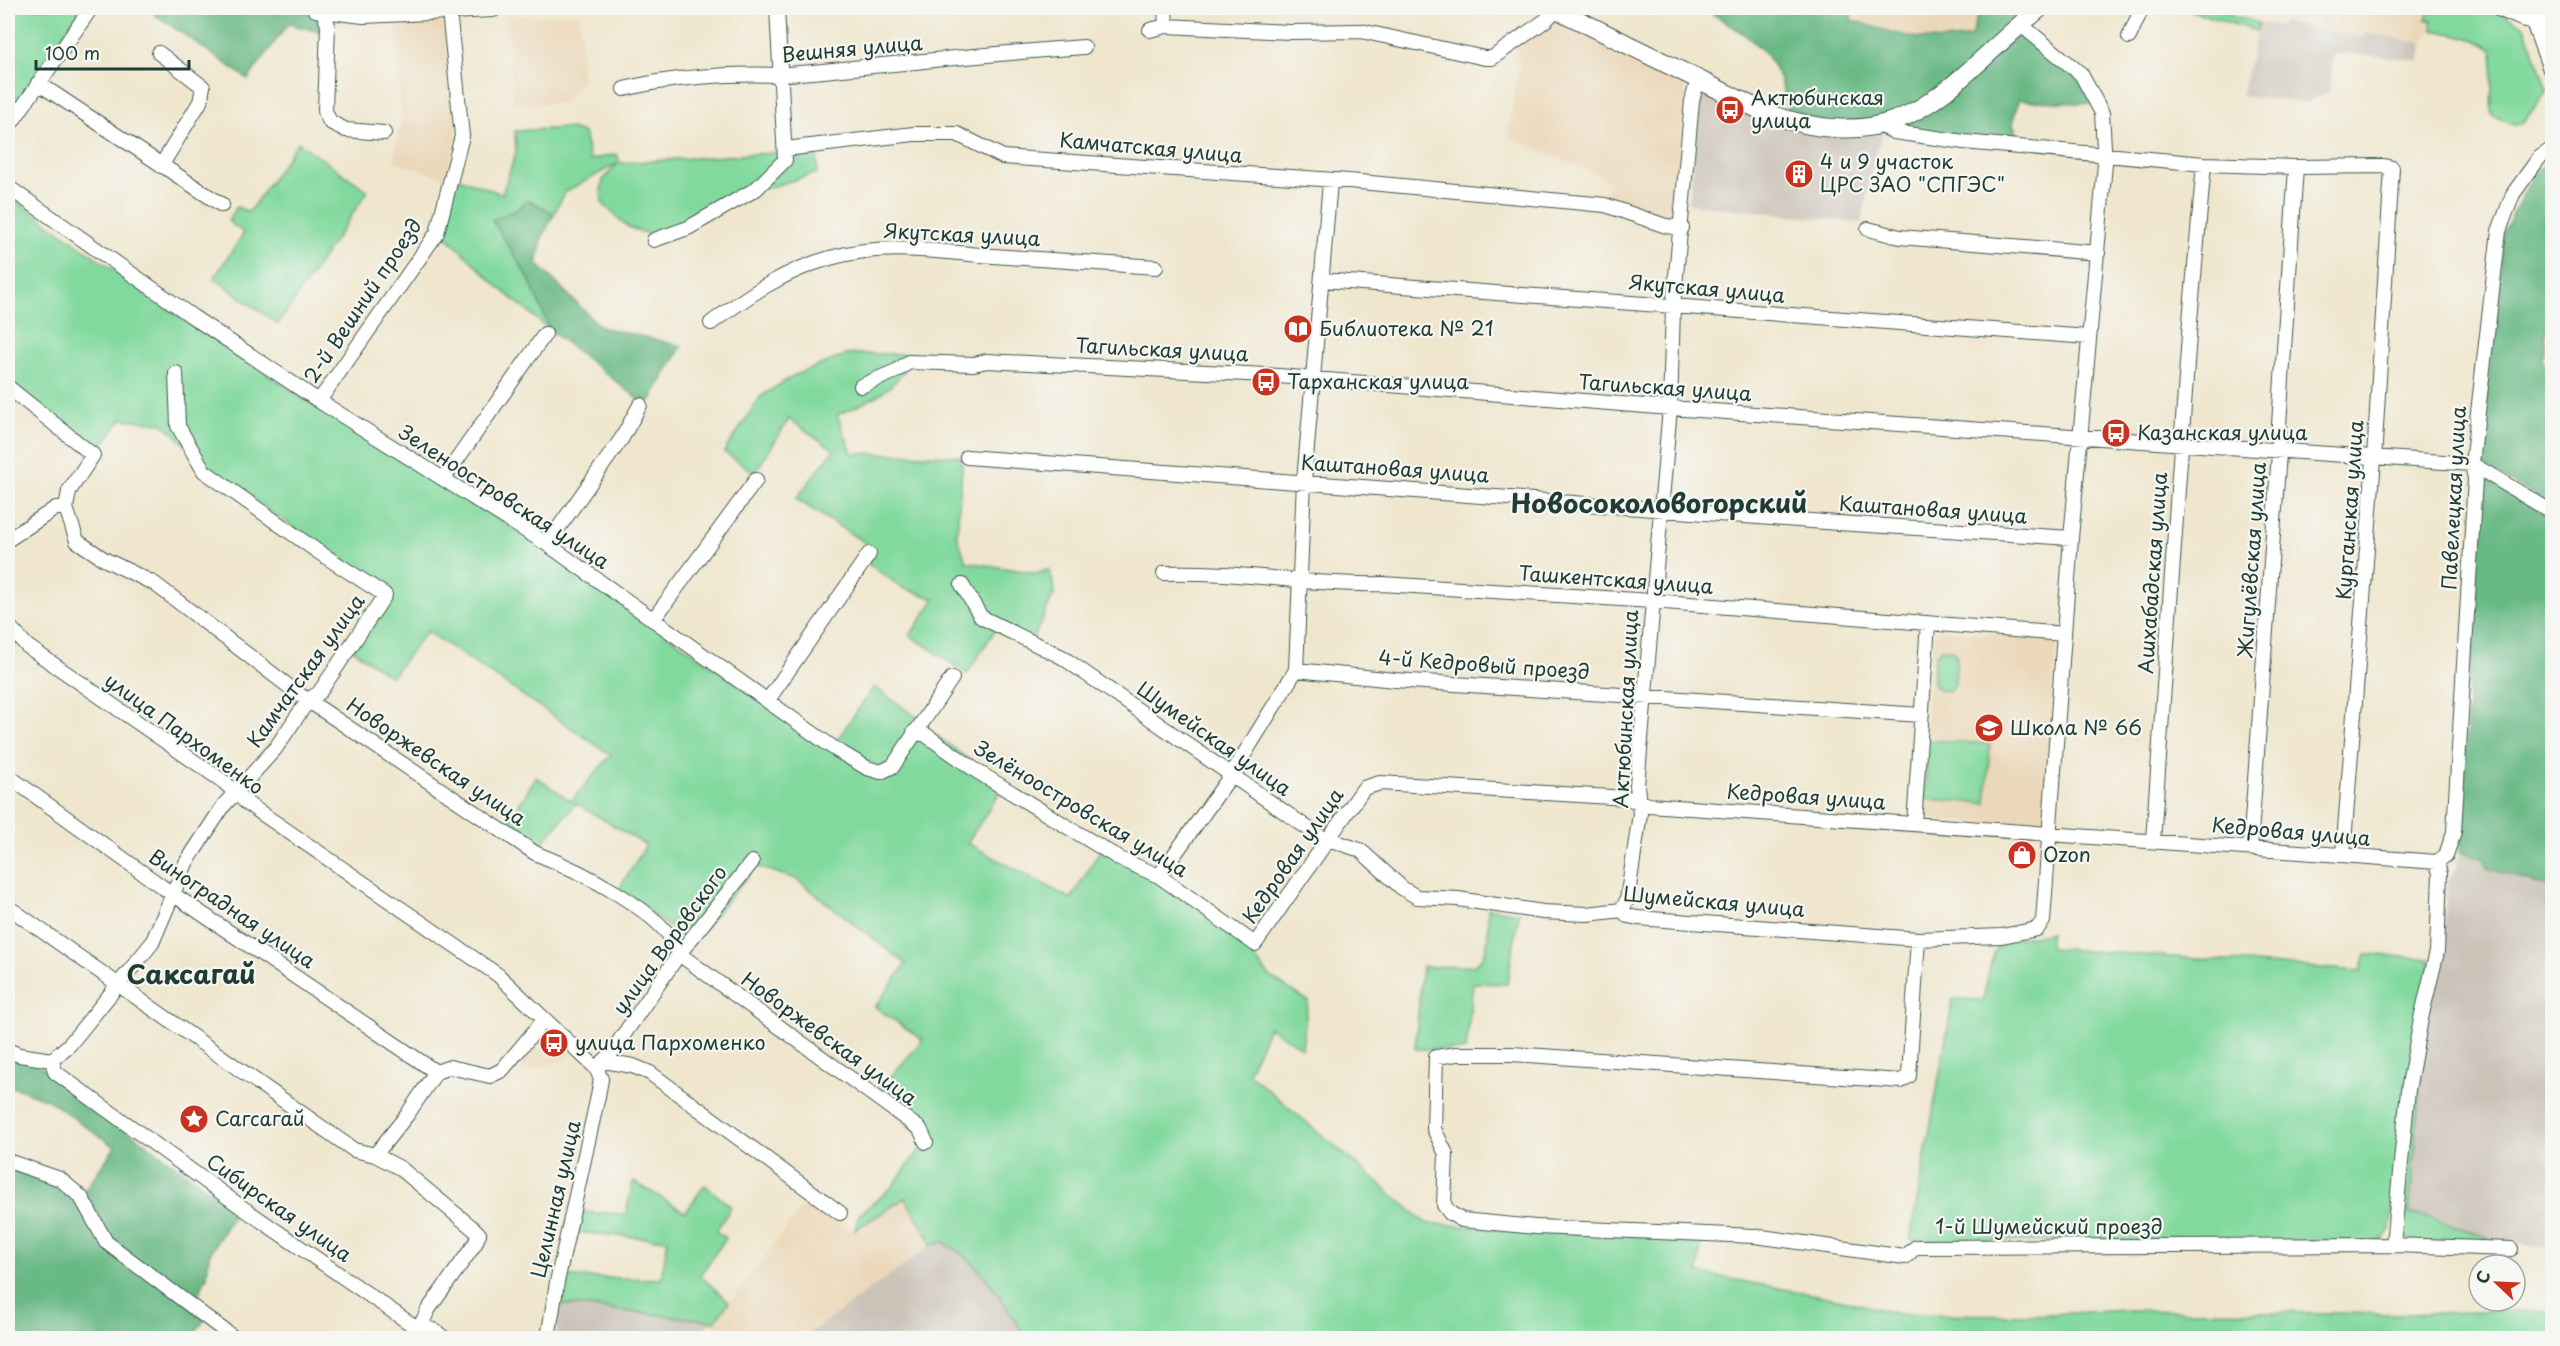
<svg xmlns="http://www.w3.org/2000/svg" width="2560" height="1346" font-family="'Playpen Sans',sans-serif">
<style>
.built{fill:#ebd8ba}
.industrial{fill:#cbc3b8}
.green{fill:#82d99e;stroke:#508b69;stroke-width:1.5}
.forest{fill:#69b985;stroke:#447b5c;stroke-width:1.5}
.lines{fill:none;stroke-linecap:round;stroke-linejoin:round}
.minor-casing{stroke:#3e564b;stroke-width:16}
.major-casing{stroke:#3e564b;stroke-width:20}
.minor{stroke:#fff;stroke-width:14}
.major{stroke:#fff;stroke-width:18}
.labels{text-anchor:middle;stroke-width:4.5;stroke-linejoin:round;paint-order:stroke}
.street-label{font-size:20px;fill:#1f3d34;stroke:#f6f6f2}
.poi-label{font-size:20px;fill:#1f3d34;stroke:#f6f6f2;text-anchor:start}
.district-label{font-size:26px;font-weight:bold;fill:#1f3d34;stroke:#f6f6f2}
</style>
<rect width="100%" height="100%" fill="#f6f6f2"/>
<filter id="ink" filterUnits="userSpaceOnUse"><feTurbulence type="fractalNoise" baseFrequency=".0167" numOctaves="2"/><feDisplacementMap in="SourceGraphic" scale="12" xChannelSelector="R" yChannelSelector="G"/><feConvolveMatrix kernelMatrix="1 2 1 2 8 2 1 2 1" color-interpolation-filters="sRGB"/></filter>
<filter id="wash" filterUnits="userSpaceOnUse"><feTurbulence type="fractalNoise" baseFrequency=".008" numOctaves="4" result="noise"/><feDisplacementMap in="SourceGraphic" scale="24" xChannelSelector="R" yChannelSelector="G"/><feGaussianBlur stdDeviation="1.35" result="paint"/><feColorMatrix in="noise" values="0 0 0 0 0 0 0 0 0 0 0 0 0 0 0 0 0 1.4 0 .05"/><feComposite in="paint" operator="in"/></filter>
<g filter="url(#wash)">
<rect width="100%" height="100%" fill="#efe6cd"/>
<path class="built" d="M1852 8H1980L1971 36 1950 42 1915 39 1851 20Z
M2319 8H2430L2427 20 2432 21 2433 30 2422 43 2365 33 2364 37 2337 33 2316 29Z
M580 13 582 79 564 103 513 105 508 17Z
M436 20 445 25 457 137 446 179 394 161 401 118 396 21Z
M1552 22H1562L1683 79 1687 92 1676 215 1672 221 1605 202 1610 181 1508 136 1520 62 1515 58V43Z
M2552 269V379L2543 361Z
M1940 629 2057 639 2046 820 2041 825 2034 827 1922 818 1918 813 1933 634Z
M564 1045 573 1052 567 1060 522 1072 519 1057 524 1051Z
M905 1198 931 1241 930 1246 803 1338H719L715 1321 808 1200 855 1230Z"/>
<path class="industrial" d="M2283 22 2337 33 2363 37 2365 33 2422 43 2420 61 2348 53 2333 55 2330 91 2306 103 2241 96 2259 23 2281 25Z
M1703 94H1711L1860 135 1882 134 1875 155 1861 223 1689 204 1698 101Z
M2460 852 2484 858 2487 868 2552 888V919L2548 933 2552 935V1250L2489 1238 2429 1217 2409 1214 2425 1022 2442 955 2448 881 2457 867Z
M943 1242 963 1252 1003 1300 1026 1338H803L930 1246Z
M560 1304 715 1321 686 1338H555Z"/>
<path class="green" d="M8 8H82L8 114Z
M2182 8H2231L2229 14 2259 23 2256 31Z
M2430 8H2490L2525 26 2547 90 2523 123 2516 125 2493 116 2491 111 2493 52C2486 39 2448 33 2433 30L2432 21 2426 20Z
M567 128 584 133 590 160 617 154 620 163 817 150V173L768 188 757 184 688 224 651 235 628 227 602 203 601 191 603 180 618 163 565 192 554 214 529 200 516 210 493 220 529 279 550 330 495 284 443 233 456 177 502 194 516 153 515 131Z
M298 142 368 191 278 324 214 278 244 233 228 221 237 207 249 212Z
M8 195 189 323 314 405 546 548 821 744 836 741 874 687 918 718 928 729 1004 786 967 843 1071 899 1101 849 1155 873 1258 948 1255 958 1270 977 1308 1001 1302 1048 1269 1027 1248 1073 1426 1223 1536 1232 1702 1236 1698 1273 1838 1299 1899 1314 2034 1315 2125 1310 2401 1314 2552 1310V1338H1026C1004 1303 981 1261 943 1242L930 1246 931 1241 905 1198 855 1230 859 1215 892 1187 921 1148 922 1138 876 1093 923 1040 875 1007 906 964 796 879 756 866 688 947 682 937 619 889 646 845 576 803 537 849 506 826 536 777 571 801 611 755 427 631 391 677 352 649 390 591 206 469 176 435 161 423 122 419 97 452 8 382Z
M849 354H905L908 365C893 392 864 403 837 415L852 453 960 456 962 467 957 535 966 562 1036 573 1050 570 1055 592 1034 637 995 630 967 674 910 635 935 599 903 588 868 564 872 553 864 542 796 499 834 450 789 419 755 473 724 452 761 396 795 375Z
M1942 649H1951L1957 656 1955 684 1949 691 1939 690 1933 682 1935 655Z
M1928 740 1990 744 1986 803 1924 799Z
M1488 908 1519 913 1507 984 1473 983 1466 1050 1415 1049 1422 967 1473 966C1493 954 1487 929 1488 908Z
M2050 933V948L2361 971 2366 954 2431 959 2390 1229 2383 1240 2369 1243 1910 1240 1953 999 1983 1000C1996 940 1988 943 2050 933Z
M2425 1022 2409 1214 2429 1217 2489 1238 2482 1244 2411 1241 2399 1232 2412 1090Z
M633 1181 685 1212 705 1185 731 1207 716 1231 726 1238 700 1275 729 1302 715 1321 560 1304 565 1277 661 1279 668 1240 575 1232 580 1212 626 1214Z"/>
<path class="forest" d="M146 8H289L319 15 321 32 288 24 248 79Z
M1704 8H1852L1851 20C1892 32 1929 47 1971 36L1980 8H2032C1978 58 1927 117 1849 124 1831 126 1808 119 1790 117 1777 50 1758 43 1704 8Z
M2023 33 2078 78 2093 104 2018 100 2013 124 2022 144 1890 128Z
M2552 163V269L2543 361 2552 379V506L2482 465 2481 449 2504 232 2533 175 2544 166Z
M529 200 554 214 542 238 537 264 601 327 682 346 650 401H641L550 330 529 279 492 220 516 210Z
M2488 480 2552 519V888L2487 868 2484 858 2460 852 2480 487 2482 481Z
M8 1054 36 1063 236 1210 209 1255 207 1276 195 1301 204 1321 190 1338H8V1165L82 1194 115 1147 48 1100 10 1086Z"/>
</g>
<g filter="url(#ink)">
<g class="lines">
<g class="minor-casing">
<path id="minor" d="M1165 8 1166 26
M322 9 328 25 325 111 330 122 346 130 384 133
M1150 30 1166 26 1290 32 1361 31 1485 58H1492L1546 20 1556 9
M2129 37 2142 8
M159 53 203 87 200 102 161 166
M38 83 222 205
M624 89C671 77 731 73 779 75 880 66 982 54 1084 47
M1880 125 1894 132 1964 142 2204 164 2296 167 2384 166 2392 168 2374 459 2343 855
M8 128 91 8
M785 149 914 134H957L1003 157 1349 181 1605 205 1666 226 1682 228
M8 187 193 317 319 401 547 544 835 749 867 768 881 772 893 766 952 678
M1868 229 1900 237 2098 253
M654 240 688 228 756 189 785 160 777 8
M1322 280 2088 337
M711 323C749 295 784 271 830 258 884 242 938 252 993 256 1047 260 1102 263 1156 267
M861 386 896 371 909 362 974 364 987 361 1266 375 1670 408 2472 464 2552 512
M8 387 93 455 69 491 66 508 77 541 104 559 155 584 300 695 535 853C573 868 669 913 679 954L920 1129 926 1142
M319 401 437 233 462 136 449 11
M967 457 1838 523 2071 538
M444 478 545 334
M9 539 56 508H66
M547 544 622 438 640 405
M1164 573C1237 570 1309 586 1382 584L1652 601 2064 634
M962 585 981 617 1062 657 1319 836 1360 850 1402 888 1417 897 1458 899 1543 912 1587 914 1622 910 1628 916 1638 918 1918 939 2002 936 2037 929 2043 921 2071 538 2105 164 2102 113 2081 74 2020 24
M653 620 756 480
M8 625 27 646 224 782 248 804 498 975 596 1068 601 1079 598 1096 557 1282 548 1338
M1296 670 1395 680 1921 715
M768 700 869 554
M914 732 926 735 978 772 1120 859 1159 876 1255 944 1364 788 1380 783 1627 798 1649 805 2437 862
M8 776 161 886 436 1072
M1914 824 1928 623
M2153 841 2190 321 2204 164
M2250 848 2279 453 2278 440 2296 167
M2437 862 2446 855 2454 832 2475 479 2472 464 2499 231 2513 194 2539 158 2552 149
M1159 876 1232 774 1296 670 1304 481 1330 182
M8 907 354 1150 375 1155 400 1168 475 1230 479 1234 475 1244 428 1310 415 1338
M1622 910 1627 900 1640 814 1637 785 1670 408 1673 308 1692 101 1698 79
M1918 939 1909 1076 1901 1081 1512 1054H1457L1436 1057 1434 1129 1446 1154 1444 1205 1450 1213 1462 1220 1536 1227 1755 1236 1905 1257 1916 1247 2393 1245 2511 1249
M8 1050 19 1055 52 1060
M52 1060 70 1044 152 943 186 863 224 805 275 749 309 699 319 693 385 595 317 551 204 471 178 426 176 373
M52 1060 55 1072 240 1206 411 1324 433 1330 444 1338
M604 1061 633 1066 650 1073 840 1213
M600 1065 609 1056 679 954 752 862
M375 1155 407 1115 436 1072 450 1067 490 1076 502 1070 544 1020
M8 1161 60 1179 81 1197 106 1242 234 1338
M2393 1245 2408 1090 2422 1014 2437 952 2440 874 2437 862"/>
</g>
<g class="major-casing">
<path id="major" d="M316 8 363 14 493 8
M1554 8 1766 113C1908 162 1943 87 2040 8
M2501 8 2525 18H2552
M2530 8 2552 69"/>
</g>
<use href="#minor" class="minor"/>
<use href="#major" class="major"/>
</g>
</g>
<defs>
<g id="bus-disc" transform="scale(1.5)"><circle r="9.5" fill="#c8321e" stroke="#f6f6f2"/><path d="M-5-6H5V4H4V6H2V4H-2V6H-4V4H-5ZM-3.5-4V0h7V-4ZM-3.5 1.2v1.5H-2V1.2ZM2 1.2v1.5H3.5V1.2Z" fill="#fff"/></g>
<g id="building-disc" transform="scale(1.5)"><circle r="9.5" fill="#c8321e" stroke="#f6f6f2"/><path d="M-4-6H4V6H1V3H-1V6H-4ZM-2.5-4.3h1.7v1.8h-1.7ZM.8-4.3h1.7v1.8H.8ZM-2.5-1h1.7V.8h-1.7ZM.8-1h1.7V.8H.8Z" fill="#fff"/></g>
<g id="library-disc" transform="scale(1.5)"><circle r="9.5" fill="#c8321e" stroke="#f6f6f2"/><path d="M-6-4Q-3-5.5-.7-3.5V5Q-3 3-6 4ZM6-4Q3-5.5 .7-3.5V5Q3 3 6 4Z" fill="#fff"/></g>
<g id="school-disc" transform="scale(1.5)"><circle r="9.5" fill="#c8321e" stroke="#f6f6f2"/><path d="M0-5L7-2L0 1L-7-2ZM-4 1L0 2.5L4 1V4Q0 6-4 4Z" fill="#fff"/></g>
<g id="shop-disc" transform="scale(1.5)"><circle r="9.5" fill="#c8321e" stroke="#f6f6f2"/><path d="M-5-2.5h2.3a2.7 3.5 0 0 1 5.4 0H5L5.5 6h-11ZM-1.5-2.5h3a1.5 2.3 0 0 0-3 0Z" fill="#fff"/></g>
<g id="sight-disc" transform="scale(1.5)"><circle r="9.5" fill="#c8321e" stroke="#f6f6f2"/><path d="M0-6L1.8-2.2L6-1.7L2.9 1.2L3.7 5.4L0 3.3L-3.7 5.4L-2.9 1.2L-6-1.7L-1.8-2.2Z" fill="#fff"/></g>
</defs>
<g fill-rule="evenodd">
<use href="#bus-disc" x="1730" y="110"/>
<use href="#building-disc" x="1799" y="174"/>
<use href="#library-disc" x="1298" y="329"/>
<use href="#bus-disc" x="1266" y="382"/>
<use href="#bus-disc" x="2116" y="433"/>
<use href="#school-disc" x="1989" y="728"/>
<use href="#shop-disc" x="2022" y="855"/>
<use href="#bus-disc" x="554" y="1043"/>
<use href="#sight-disc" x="194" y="1119"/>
</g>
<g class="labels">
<g class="street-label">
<text transform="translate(852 49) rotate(-5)" y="7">Вешняя улица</text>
<text transform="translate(1151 148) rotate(5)" y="7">Камчатская улица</text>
<text transform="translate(962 235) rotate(3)" y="7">Якутская улица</text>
<text transform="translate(1707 289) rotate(5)" y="7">Якутская улица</text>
<text transform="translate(363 301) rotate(-56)" y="7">2-й Вешний проезд</text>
<text transform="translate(1162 350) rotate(3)" y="7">Тагильская улица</text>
<text transform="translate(1665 388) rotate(4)" y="7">Тагильская улица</text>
<text transform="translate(1395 469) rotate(4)" y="7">Каштановая улица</text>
<text transform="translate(504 497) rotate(33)" y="7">Зеленоостровская улица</text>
<text transform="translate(2454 498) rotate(-87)" y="7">Павелецкая улица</text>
<text transform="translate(1933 510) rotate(4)" y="7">Каштановая улица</text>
<text transform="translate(2350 510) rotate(-86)" y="7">Курганская улица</text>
<text transform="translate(2252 560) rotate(-86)" y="7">Жигулёвская улица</text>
<text transform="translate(2153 573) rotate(-86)" y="7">Ашхабадская улица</text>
<text transform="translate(1616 580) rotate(4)" y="7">Ташкентская улица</text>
<text transform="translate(1484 665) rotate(4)" y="7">4-й Кедровый проезд</text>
<text transform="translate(306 671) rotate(-54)" y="7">Камчатская улица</text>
<text transform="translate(1626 709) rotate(-87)" y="7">Актюбинская улица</text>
<text transform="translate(184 734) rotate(36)" y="7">улица Пархоменко</text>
<text transform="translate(1214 739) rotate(35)" y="7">Шумейская улица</text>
<text transform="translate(436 762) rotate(34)" y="7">Новоржевская улица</text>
<text transform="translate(1806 797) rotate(4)" y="7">Кедровая улица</text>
<text transform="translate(1081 809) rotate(31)" y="7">Зелёноостровская улица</text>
<text transform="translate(2291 832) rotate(5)" y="7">Кедровая улица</text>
<text transform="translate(1293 856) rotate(-55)" y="7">Кедровая улица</text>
<text transform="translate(1714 902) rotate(5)" y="7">Шумейская улица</text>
<text transform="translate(232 909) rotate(34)" y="7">Виноградная улица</text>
<text transform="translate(670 940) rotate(-54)" y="7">улица Воровского</text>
<text transform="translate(829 1039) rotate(36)" y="7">Новоржевская улица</text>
<text transform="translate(556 1199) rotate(-77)" y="7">Целинная улица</text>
<text transform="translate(279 1208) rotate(35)" y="7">Сибирская улица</text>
<text x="2049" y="1234">1-й Шумейский проезд</text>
</g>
<g class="poi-label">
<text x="1751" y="105">Актюбинская<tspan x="1751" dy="23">улица</tspan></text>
<text x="1820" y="169">4 и 9 участок<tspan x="1820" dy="23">ЦРС ЗАО "СПГЭС"</tspan></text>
<text x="1319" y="336">Библиотека № 21</text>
<text x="1287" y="389">Тарханская улица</text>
<text x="2137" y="440">Казанская улица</text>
<text x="2010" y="735">Школа № 66</text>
<text x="2043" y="862">Ozon</text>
<text x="575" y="1050">улица Пархоменко</text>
<text x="215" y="1126">Сагсагай</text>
</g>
<g class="district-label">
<text x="1659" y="513">Новосоколовогорский</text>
<text x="191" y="984">Саксагай</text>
</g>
</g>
<rect width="2560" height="1346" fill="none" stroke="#f6f6f2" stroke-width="30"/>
<g transform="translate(2497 1283) rotate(293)"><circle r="28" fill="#f6f6f2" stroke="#a0aca6" stroke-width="1.5"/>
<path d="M0-4.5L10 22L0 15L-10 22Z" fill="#c8321e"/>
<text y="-9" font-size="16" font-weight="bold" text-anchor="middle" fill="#1f3d34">С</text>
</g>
<path d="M36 60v9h153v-9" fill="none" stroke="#1f3d34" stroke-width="3"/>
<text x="45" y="60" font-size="18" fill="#1f3d34" stroke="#f6f6f2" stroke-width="4.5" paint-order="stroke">100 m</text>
</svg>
